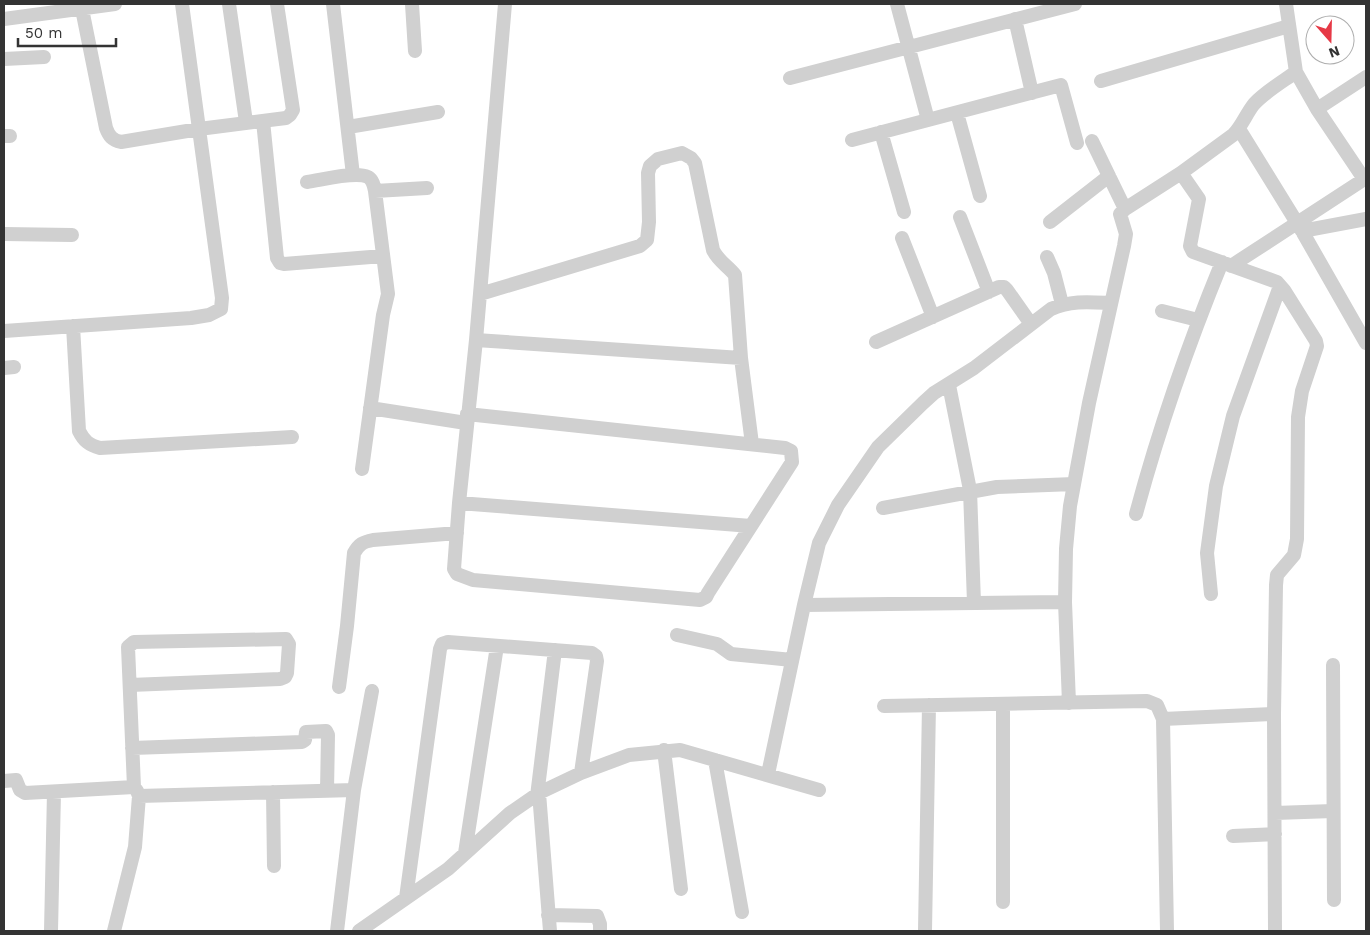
<svg xmlns="http://www.w3.org/2000/svg" width="1370" height="935" font-family="'Work Sans',sans-serif">
<style>
.lines{fill:none;stroke-linecap:round;stroke-linejoin:round}
.street{stroke:#d0d0d0;stroke-width:14}
</style>
<rect width="100%" height="100%" fill="#fff"/>
<g class="lines">
<path class="street" d="M81 4 106 128C109 136 112 140 121 142L199 129 286 118 290 115 293 110 277 4
M229 4 246 122
M333 4 353 175
M412 4 415 51
M897 4 928 120
M1286 4 1296 72 1317 109 1364 179
M4 19 115 4
M1015 19 1032 93
M4 59 44 57
M790 78 1075 4
M1101 81 1289 26
M1317 109 1366 77
M957 113 980 196
M263 121 277 258 280 263 284 264 383 256
M348 127 438 112
M1239 129 1302 231 1366 343
M881 132 904 212
M4 136H10
M852 140 1061 85 1077 143
M1092 141 1125 209
M1181 173 1199 199 1190 246 1193 252 1277 282 1284 290 1316 341 1317 346 1302 391 1298 417 1297 539 1294 555 1277 575 1276 585 1274 714 1275 931
M307 182C322 180 355 171 368 177 373 180 374 186 375 191L388 294 383 315 362 469
M375 191 427 188
M960 217 989 292
M1050 222 1109 176
M1302 231 1366 219
M4 234 72 235
M902 238 933 317
M1047 257 1054 273 1062 304
M1231 266 1366 178
M480 294 640 246 647 240 649 222 648 173 650 166 658 159 682 153 691 158 695 163 713 250C718 261 728 266 735 275L741 358 752 444
M1162 311 1198 320
M73 326 79 431C84 441 89 445 100 448L292 437
M4 331 191 318 209 315 221 309 222 298 182 4
M476 340 741 358
M876 342 999 287H1004L1007 290 1031 324
M4 368 14 367
M949 385 970 490 974 603
M370 408 466 423
M467 414 785 448 791 451 792 462 708 593 706 597 700 600 473 580 457 574 454 569 459 503 476 340 505 4
M459 503 751 526
M883 508 997 487 1074 484
M1136 514C1159 428 1188 345 1222 262
M1211 594 1207 553 1216 486 1233 416 1280 286
M804 605 1065 602
M677 635 717 644 731 654 792 660
M1333 665 1334 900
M339 687 347 626 354 553C359 544 363 542 373 540L457 533
M1069 703 1065 602 1066 549 1070 506 1089 403 1124 246 1126 234 1120 214 1125 209 1181 173 1233 135C1242 126 1246 114 1254 104 1265 92 1282 82 1296 72
M884 706 1147 701 1157 705 1163 719 1167 931
M1163 719 1274 714
M132 748 302 742 305 740 306 732 326 731 328 735 327 791
M664 750 681 889
M715 760 742 912
M768 774 804 605 819 543 838 505 878 447 923 403 934 393 974 368 1051 309C1071 300 1090 302 1111 303
M4 781 16 780 20 790 25 793 134 787
M273 792 274 866
M539 793 550 931
M139 796 354 790
M537 796 555 650
M1275 813 1333 811
M1233 836 1275 834
M465 853 497 646
M406 898 440 649 442 644 448 642 592 653 596 656 597 661 581 773
M1003 902V704
M548 915 597 916 600 924V931
M51 931 54 792
M114 931 135 847 139 796 137 791 134 787 128 647 134 642 286 639 289 644 287 673 285 677 280 679 130 685
M337 931 354 790 372 691
M359 931 448 869 510 813 539 793 581 773 629 755 680 750 819 790
M925 931 929 705"/>
</g>
<rect width="1370" height="935" fill="none" stroke="#333333" stroke-width="10"/>
<g transform="translate(1330 40) rotate(160)"><circle r="24" fill="#ffffff" stroke="#adadad"/>
<path d="M0-4L9 19L0 12L-9 19Z" fill="#e63946"/>
<text y="-8" font-size="14" font-weight="bold" text-anchor="middle" fill="#333333">N</text>
</g>
<path d="M18 38v8h98v-8" fill="none" stroke="#333333" stroke-width="2.5"/>
<text x="25" y="38" font-size="15" fill="#333333" stroke="#ffffff" stroke-width="4" paint-order="stroke">50 m</text>
</svg>
